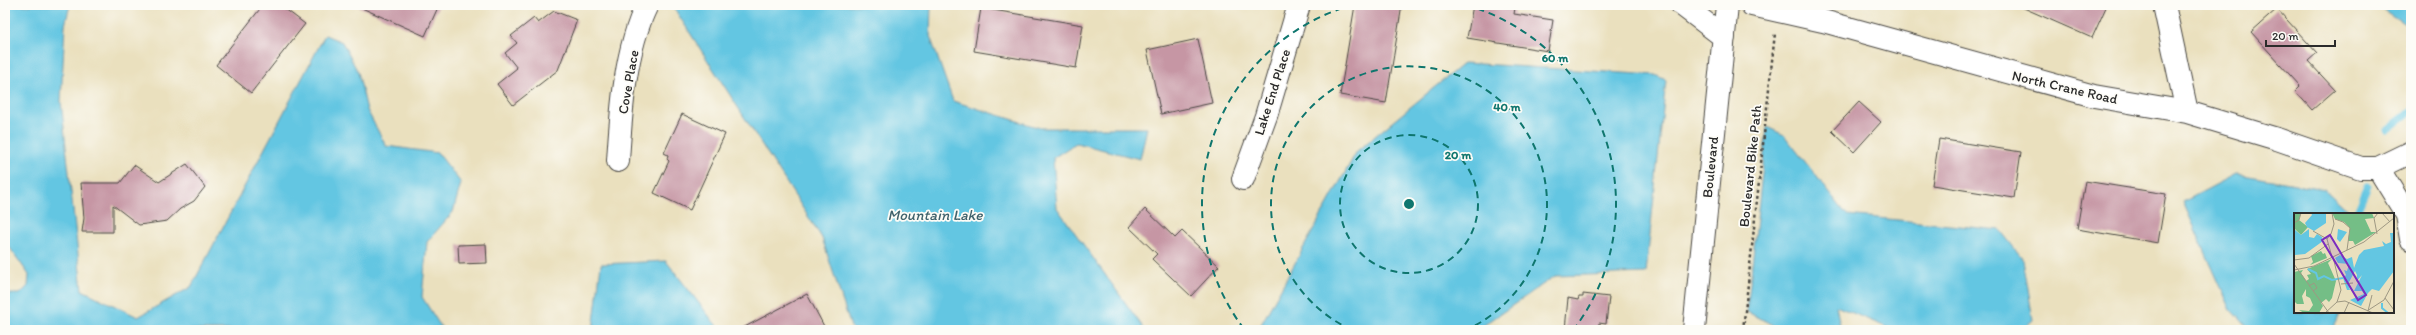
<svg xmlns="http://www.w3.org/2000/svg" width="2416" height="335" font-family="Itim,sans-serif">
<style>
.water{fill:#63c6e2;stroke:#477886}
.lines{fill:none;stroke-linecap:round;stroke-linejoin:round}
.stream{stroke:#63c6e2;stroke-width:7}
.building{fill:#c696a4}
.minor-casing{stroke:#484641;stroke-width:24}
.major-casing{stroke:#484641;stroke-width:24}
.path{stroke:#484641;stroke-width:2.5;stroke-dasharray:3 3;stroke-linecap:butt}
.minor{stroke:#fff;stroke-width:22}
.major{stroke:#fff;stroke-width:22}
.ring{fill:none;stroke:#0f766e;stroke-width:2;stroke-dasharray:7 5}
.labels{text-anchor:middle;stroke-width:3.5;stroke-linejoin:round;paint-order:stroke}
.street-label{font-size:14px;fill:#2b2b2b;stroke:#fdfcf7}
.water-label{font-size:15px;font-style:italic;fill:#3f616b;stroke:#fdfcf7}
.inset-river{fill:none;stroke:#63c6e2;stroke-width:2}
.inset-road{fill:none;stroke:#9e9883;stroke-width:1}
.view{fill:#7b2cbf;fill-opacity:0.15;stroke:#7b2cbf;stroke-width:2}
.inset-edge{fill:none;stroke:#2b2b2b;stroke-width:2}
.centre{fill:#0f766e;stroke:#fdfcf7;stroke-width:2}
.ring-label{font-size:12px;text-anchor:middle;font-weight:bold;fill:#0f766e;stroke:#fdfcf7;stroke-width:3.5;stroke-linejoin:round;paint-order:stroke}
</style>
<rect width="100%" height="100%" fill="#fdfcf7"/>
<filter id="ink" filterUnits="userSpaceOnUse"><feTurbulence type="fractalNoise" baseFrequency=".025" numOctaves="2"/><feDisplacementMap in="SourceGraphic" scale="8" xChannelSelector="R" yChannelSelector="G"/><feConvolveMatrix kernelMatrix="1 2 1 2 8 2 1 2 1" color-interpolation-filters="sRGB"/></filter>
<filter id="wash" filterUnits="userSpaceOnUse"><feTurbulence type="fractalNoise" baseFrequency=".012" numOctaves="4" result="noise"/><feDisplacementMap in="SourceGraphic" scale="16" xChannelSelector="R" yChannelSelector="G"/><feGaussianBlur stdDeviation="0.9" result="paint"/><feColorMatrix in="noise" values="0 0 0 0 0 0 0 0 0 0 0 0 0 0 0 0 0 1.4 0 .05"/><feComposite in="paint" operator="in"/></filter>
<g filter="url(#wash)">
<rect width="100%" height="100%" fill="#eae0be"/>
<path class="water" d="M5 5H70L65 25 61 101 82 290 138 317 191 287 325 35 342 42 358 72 367 110 386 146 438 153 461 183 453 212 427 242 422 297 443 330H5V289L7 294H20L28 286 29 275 5 241Z
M672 5H931L930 36 953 101 1040 128H1147L1140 159 1076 143 1053 158 1057 208 1145 330H852L822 238Z
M2376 5H2411V28Z
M1464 63 1655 75 1666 80 1646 273 1555 276 1477 330H1258L1357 151Z
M1767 127 1784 135 1847 215 2000 230 2023 259 2033 320 2021 330H1893L1836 306 1841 330H1775L1772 324 1747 312Z
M2236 174 2325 189 2352 214H2295V312H2341L2333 330H2249L2231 310 2183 202Z
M666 261 720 330H593L601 264Z"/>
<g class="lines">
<path class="stream" d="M2387 130 2411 111
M2356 214 2368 186"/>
</g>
<g id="blocks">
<path class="building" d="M263 5H280L305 24 251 93 216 65Z
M355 5H439L425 36Z
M1355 5H1402L1386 103 1340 95Z
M1473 5 1515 8 1514 14 1553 20 1548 51 1467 38Z
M2017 5H2107L2092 38Z
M981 8 1083 25 1076 68 974 51Z
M2277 9 2317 53 2308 61 2335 90 2312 110 2295 91 2300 86 2251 32Z
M554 11 577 20 558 70 513 105 497 84 517 68 505 53 517 43 511 36 534 18 538 23Z
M1198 39 1212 103 1161 114 1147 50Z
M1859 102 1881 122 1854 152 1832 131Z
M682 114 725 134 690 210 654 193 669 161 667 159 668 155 664 153Z
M1939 139 2021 152 2014 198 1932 185Z
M187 164 205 187 194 201 180 209 167 221 139 225 113 205V232H82L84 218 81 183H120L134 165 159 182Z
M2085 181 2166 194 2158 243 2077 229Z
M1145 209 1175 238 1182 231 1219 266 1191 296 1152 259 1157 254 1129 227Z
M486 244 487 263 459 264 458 245Z
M807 294 826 330H739Z
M1583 294 1609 297 1606 324 1599 323 1598 330H1565L1568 298 1578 300 1579 297H1583Z"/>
</g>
</g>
<g filter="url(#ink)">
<use href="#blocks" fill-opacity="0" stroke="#484641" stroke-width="1"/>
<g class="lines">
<g class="minor-casing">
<path id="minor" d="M1682 5 1724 37
M1752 5 1823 21 2094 96 2187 112 2277 139 2361 168H2378L2411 152
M2164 5 2187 112
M618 161C621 112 625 49 647 5
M2378 168 2407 215 2411 239
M1243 179 1266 116 1299 5"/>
</g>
<g class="major-casing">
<path id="major" d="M1694 330 1727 5"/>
</g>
<path class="path" d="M1743 330 1775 33"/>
<use href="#minor" class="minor"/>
<use href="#major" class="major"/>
</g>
</g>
<g class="ring">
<circle cx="1409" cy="204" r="69"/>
<path d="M1352 330A138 138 0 1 1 1466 330"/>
<path d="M1244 329A207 207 0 0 1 1352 5M1466 5A207 207 0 0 1 1574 329"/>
</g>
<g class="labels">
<g class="street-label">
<text transform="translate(628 82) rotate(-80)" y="5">Cove Place</text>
<text transform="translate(2065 87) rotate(13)" y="5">North Crane Road</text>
<text transform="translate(1272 92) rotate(-72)" y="5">Lake End Place</text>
<text transform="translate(1750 166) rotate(-84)" y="5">Boulevard Bike Path</text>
<text transform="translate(1710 167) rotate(-84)" y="5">Boulevard</text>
</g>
<g class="water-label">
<text x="935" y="220">Mountain Lake</text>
</g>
</g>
<g transform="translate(2294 213)">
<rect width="100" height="100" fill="#eae0be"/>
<path d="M0 0H7L5 7 14 14 7 22 0 15ZM38 0H78L80 5 71 6 77 19H82L61 32 59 28H54L56 15 50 9 41 6ZM27 38 29 41 31 40 33 45 16 52 19 49 17 43ZM38 46 34 50 42 68 38 85 35 89 32 86 27 90 29 93 25 100H10L5 97 15 98 19 92 16 85 12 83V76L8 83 10 91H3L0 88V59L9 57 7 60 12 68 15 66 13 62 17 61 13 56Z" fill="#74be86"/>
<path d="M17 0H32V10L20 18 13 14 11 10 18 2ZM0 16 7 22 15 16V24L20 25 23 21 28 24 29 28 11 41 1 42ZM44 16 53 19 46 29 43 26ZM96 20H100V58L85 78 78 76 74 80 67 93 56 87 70 81 68 78H60L68 62 62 69 63 62 61 58 54 71 56 77H53L49 65 52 62 50 57 53 58 55 51 44 50 41 45 46 42 53 46 58 44 60 55 65 42 70 37 90 33 88 28 92 31 97 29Z" fill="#63c6e2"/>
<path class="inset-river" d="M14 56 22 60 24 66 30 63 38 67 49 65M88 90V95L94 100"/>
<path class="inset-road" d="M88 0 96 9M41 6 49 9 56 15 53 37M0 10 5 7 7 0M19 18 33 26M83 21 80 5 84 0M33 26 37 21 40 11 38 0M33 26 38 44M0 47 15 45 34 31M0 51 35 100M0 57 20 53 70 29 100 5M47 71 59 70M15 73 20 70 22 73 23 75 19 78M91 85 100 97M43 89 51 88 79 100M73 98 90 87 100 68M74 98 78 82M31 100 43 89 47 77 39 44M50 100 55 89"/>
<path class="view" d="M36 22 72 82 64 87 28 27Z"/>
<rect width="100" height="100" class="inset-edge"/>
</g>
<circle cx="1409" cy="204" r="6" class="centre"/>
<g class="ring-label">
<text x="1555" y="62">60 m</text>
<text x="1507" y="111">40 m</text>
<text x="1458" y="159">20 m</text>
</g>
<rect width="2416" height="335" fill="none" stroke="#fdfcf7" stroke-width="20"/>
<path d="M2266 40v6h69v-6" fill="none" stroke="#2b2b2b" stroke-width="2"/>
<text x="2272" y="40" font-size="12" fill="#2b2b2b" stroke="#fdfcf7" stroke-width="3" paint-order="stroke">20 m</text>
</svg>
